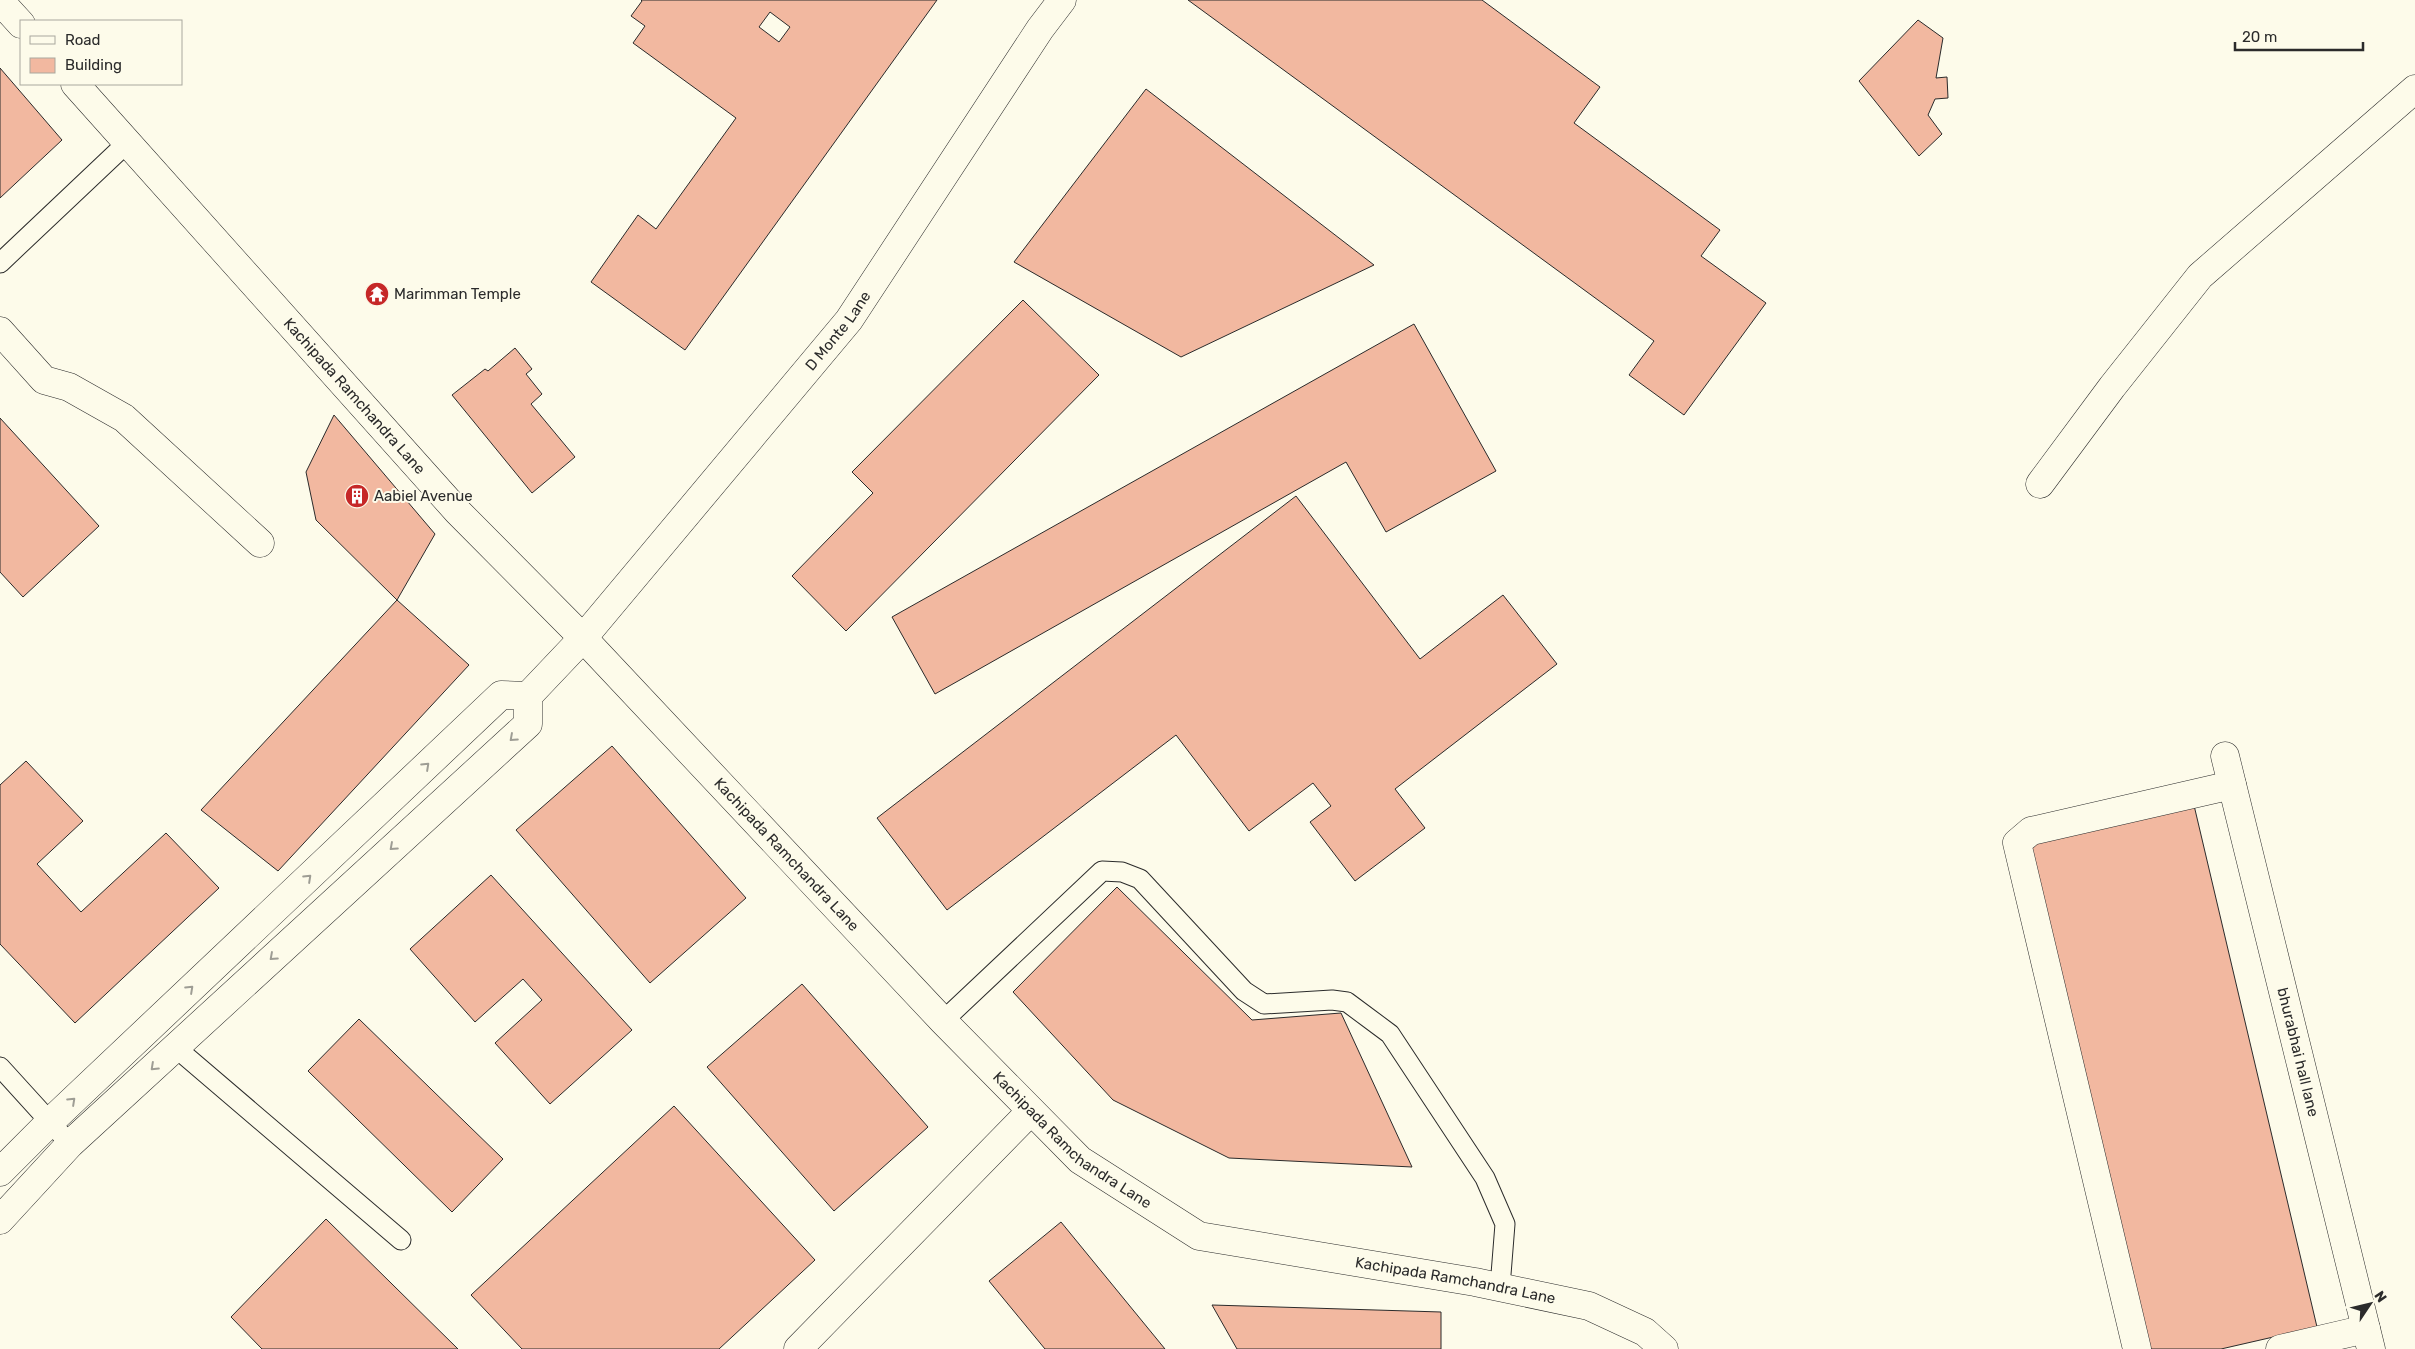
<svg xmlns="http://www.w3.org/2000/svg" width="2415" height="1349" font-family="Rubik,sans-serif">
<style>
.building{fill:#f2b8a0;stroke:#2b2b2b;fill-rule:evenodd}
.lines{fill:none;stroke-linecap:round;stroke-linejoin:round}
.lane-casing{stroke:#2b2b2b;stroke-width:21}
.street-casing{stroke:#2b2b2b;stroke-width:29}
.secondary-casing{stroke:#2b2b2b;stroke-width:29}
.lane{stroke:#fdfbea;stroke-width:19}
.street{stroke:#fdfbea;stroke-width:28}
.secondary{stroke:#fdfbea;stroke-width:28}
.oneway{stroke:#9e9d94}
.labels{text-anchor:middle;stroke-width:4;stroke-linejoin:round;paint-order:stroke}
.poi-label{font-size:15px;fill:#2b2b2b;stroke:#fdfbea;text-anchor:start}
.street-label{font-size:15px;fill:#2b2b2b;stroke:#fdfbea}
</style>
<rect width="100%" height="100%" fill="#fdfbea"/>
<path class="building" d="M641 0H937L685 350 591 282 638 215 656 229 736 118 633 43 645 26 631 16 642 1ZM770 12 790 27 779 42 759 27Z
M1188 0H1482L1600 87 1574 123 1720 230 1701 256 1766 303 1684 415 1629 375 1654 341Z
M1918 20 1943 38 1936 78 1947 77 1948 98 1935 99 1928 115 1942 134 1919 156 1859 81Z
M0 68 62 140 0 198Z
M1146 89 1374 265 1181 357 1014 262Z
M1023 300 1099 375 846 631 792 576 873 493 852 472Z
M1414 324 1496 471 1386 532 1346 462 935 694 892 617Z
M515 348 532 369 526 374 542 394 531 404 575 457 532 493 452 395 485 369 488 371Z
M334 415 435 534 397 600 316 520 306 472Z
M0 418 99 526 23 597 0 572Z
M1296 496 1420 659 1503 595 1557 664 1395 789 1425 828 1355 881 1310 822 1331 806 1313 783 1249 831 1176 735 947 910 877 818Z
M397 600 469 665 278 871 201 810Z
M612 746 746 898 650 983 516 830Z
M26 761 83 821 37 864 81 912 166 833 219 888 75 1023 0 944V785Z
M2193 801 2317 1327 2221 1349H2148L2028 839Z
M491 875 632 1030 550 1104 495 1043 542 1000 523 979 475 1022 410 949Z
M1117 887 1252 1020 1341 1013 1412 1167 1229 1158 1113 1100 1013 992Z
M802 984 928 1127 834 1211 707 1067Z
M359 1019 503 1159 452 1212 308 1071Z
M674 1106 815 1260 719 1349H522L471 1295Z
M326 1219 458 1349H262L231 1317Z
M1061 1222 1165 1349H1045L989 1281Z
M1212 1305 1441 1312V1349H1237Z"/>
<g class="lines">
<g class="lane-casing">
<path id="lane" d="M0 263 128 142
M943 1021 1102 871 1122 872 1140 879 1244 991 1264 1004 1332 1000 1347 1002 1390 1034 1485 1178 1505 1224 1500 1287
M175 1047 401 1240
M0 1067 70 1144"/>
</g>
<g class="street-casing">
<g id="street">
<path d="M0 331 44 380 69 387 124 418 260 543"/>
<path d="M2040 484 2112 387 2200 276 2415 89"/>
<path id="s1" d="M2225 756 2371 1349"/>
<path d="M798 1349 1031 1111"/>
<path d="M2137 1349 2017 843 2031 831 2232 785"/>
<path d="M2280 1349 2366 1329"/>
</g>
</g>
<g class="secondary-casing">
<g id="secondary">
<path d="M0 1 21 24"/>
<path id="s2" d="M75 84 458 512 583 638 943 1021 1080 1160 1199 1236 1475 1282 1589 1306 1645 1332 1664 1349"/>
<path d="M0 1172 50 1122 501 695 528 696"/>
<path id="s3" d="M0 1220 70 1144 528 724V696L583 638 849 320 1040 29 1062 0"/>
</g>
</g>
<use href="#lane" class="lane"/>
<use href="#street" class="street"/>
<use href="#secondary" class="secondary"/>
</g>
<defs><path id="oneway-chevron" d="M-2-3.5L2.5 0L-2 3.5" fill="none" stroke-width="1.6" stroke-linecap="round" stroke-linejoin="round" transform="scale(1.25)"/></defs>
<g class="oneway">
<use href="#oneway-chevron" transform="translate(513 738) rotate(138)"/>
<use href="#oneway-chevron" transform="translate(426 766) rotate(-43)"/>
<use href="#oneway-chevron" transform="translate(393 847) rotate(138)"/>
<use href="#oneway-chevron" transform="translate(308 878) rotate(-43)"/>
<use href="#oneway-chevron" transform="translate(273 957) rotate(138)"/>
<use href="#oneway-chevron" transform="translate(190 989) rotate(-43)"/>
<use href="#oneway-chevron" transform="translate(154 1067) rotate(137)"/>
<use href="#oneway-chevron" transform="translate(72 1101) rotate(-43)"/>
</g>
<defs>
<g id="temple-disc" transform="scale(1.25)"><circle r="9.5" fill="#c62828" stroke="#fdfbea"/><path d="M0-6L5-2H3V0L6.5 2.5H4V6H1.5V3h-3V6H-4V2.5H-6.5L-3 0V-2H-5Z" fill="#fff"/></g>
<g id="building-disc" transform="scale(1.25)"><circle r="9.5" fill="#c62828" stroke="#fdfbea"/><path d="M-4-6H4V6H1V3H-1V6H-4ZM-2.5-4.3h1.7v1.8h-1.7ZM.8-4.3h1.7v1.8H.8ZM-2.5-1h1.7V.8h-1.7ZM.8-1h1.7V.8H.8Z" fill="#fff"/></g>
</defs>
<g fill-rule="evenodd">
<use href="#temple-disc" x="377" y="294"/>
<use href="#building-disc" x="357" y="496"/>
</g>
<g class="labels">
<g class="poi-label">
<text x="394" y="299">Marimman Temple</text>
<text x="374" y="501">Aabiel Avenue</text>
</g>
<g class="street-label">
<text dy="5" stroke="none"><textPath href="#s3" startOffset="1232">D Monte Lane</textPath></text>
<text dy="5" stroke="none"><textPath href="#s2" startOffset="419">Kachipada Ramchandra Lane</textPath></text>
<text dy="5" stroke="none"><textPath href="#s2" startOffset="1049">Kachipada Ramchandra Lane</textPath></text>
<text dy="5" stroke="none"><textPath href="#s1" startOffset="305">bhurabhai hall lane</textPath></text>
<text dy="5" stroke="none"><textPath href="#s2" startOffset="1454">Kachipada Ramchandra Lane</textPath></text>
<text dy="5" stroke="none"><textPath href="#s2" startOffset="1874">Kachipada Ramchandra Lane</textPath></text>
</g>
</g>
<rect x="20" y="20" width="162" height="65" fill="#fdfbea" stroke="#a9a89e"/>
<rect x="30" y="36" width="25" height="8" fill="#fdfbea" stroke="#a9a89e"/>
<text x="65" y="45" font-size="15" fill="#2b2b2b">Road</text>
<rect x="30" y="58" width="25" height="15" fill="#f2b8a0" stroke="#a9a89e"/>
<text x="65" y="70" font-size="15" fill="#2b2b2b">Building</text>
<g transform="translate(2370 1304) rotate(55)" stroke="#fdfbea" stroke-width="4" paint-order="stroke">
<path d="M0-4L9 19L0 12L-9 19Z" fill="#2b2b2b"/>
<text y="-8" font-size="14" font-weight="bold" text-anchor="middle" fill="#2b2b2b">N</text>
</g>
<path d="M2235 42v8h128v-8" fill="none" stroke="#2b2b2b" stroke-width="2.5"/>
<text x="2242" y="42" font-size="15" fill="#2b2b2b" stroke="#fdfbea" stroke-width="4" paint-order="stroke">20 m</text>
</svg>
